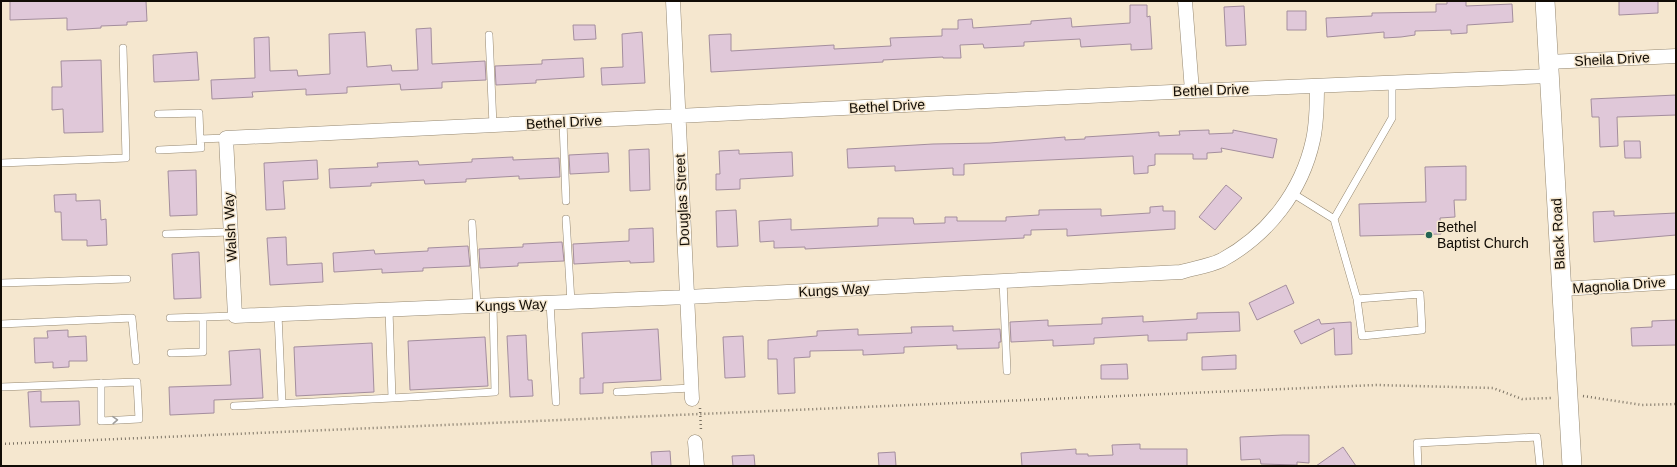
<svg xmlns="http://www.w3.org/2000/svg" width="1677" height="467" font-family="Helvetica,sans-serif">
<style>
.building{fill:#e0c8d9;stroke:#a48e9e}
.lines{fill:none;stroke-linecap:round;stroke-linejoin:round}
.service-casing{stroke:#958872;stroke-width:8}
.minor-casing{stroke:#958872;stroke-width:15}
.secondary-casing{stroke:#958872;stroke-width:20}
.path{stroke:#7c7364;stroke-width:2.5;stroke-dasharray:1 3;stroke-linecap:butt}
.service{stroke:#fff;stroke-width:7}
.minor{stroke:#fff;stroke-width:14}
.secondary{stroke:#fff;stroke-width:19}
.oneway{stroke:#a09e9b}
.poi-dot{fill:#236453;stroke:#f5e7cf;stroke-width:1.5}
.labels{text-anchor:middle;stroke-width:3;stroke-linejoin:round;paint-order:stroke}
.street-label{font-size:14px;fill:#110c05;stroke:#f5e7cf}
.poi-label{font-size:14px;fill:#110c05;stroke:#f5e7cf;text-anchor:start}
</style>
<rect width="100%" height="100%" fill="#f5e7cf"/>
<path class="building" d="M10 1H146L147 21 127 22V25L101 26V28L67 30V18L10 20Z
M1447 1H1466V6L1512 4 1513 22 1467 25V33L1451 34V30L1415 31V35L1401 37 1384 38V32L1327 37 1326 18 1372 16V13L1436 12V4H1447Z
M1619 1H1658V13L1619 15Z
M1130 5H1147V17L1150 16 1152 49 1131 50V44L1081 47 1080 39 1024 42V46L984 48 983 44 960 45 961 58H943V57L883 60V62L711 72 709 35 731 34V51L834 45V49L891 46 890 38 942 36V29H958V20L972 19 973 28 1031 24V21L1071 18 1072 27 1130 23Z
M1244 6 1246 45 1226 46 1224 7Z
M1287 11H1306V30H1287Z
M573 25H595L596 39 574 40Z
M431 28 432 64 485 61 486 80 442 82V88L401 90 400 84 347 87V93L306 95V89L252 92 253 97 212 99 211 80 255 78 254 38 269 37 270 71 297 70 298 76 330 74 329 34 365 32 367 67 391 65 392 71 418 70 416 29Z
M642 32 645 83 602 85 601 68 623 67 622 34Z
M197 52 199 80 154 82 153 55Z
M583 58 584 77 536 80V83L496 85 495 66 542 64V60Z
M101 60 103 132 64 133 63 109 52 110V87H62L61 61Z
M1676 95V115L1617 117 1618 146 1600 147 1599 117H1592L1591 99Z
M1209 130V134L1233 133V130L1277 139 1273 158 1221 148 1222 152 1207 153V159H1193V154H1155V165L1148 166V173L1134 174 1133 156 964 164V175H953V168L895 171V166L848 168 847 149 933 144 990 143 1065 137V140L1085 139V137L1132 134 1159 132V136L1180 135 1179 131Z
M1624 141H1640L1641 158H1625Z
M649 149 650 190 630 191 629 150Z
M739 150V154L792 152 793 176 740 179V189L716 190V174H720L719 151Z
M608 153 609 172 570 174 569 155Z
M513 157V160L559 158 560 177 519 179V176L466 179V182L425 184 424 180 371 183V186L330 188 329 169 378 167 377 163 418 161 419 165 472 162V159Z
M317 160 318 179 283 181 285 209 266 210 264 163Z
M1466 166V200H1454L1455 217 1440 218 1441 234 1360 236 1359 204 1426 202 1425 167Z
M196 170 197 215 170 216 168 171Z
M1226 185 1242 198 1215 230 1199 217Z
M76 194V201L100 200 101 220 106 219 107 245 87 246V240H62L61 212H55L54 195Z
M1163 206V211H1175V229L1067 236V229L1031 230V235H1024V238L805 249V247L774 248V241L760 242 759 221 791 219V230L878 226V218H913L914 224 945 223V217H957V221H1006V217L1039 215V210L1101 209V216L1150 213V207Z
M736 210 738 246 717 247 716 211Z
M1614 211V216L1676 213V235L1594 242 1593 212Z
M653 228 654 262 630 263V261L574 264 573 244 629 241V229Z
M286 237 287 265 322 263 323 282 270 285 267 238Z
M562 242 564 261 518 263V266L480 268 479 249 523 247V244Z
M468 246 470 266 423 268V271L382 273V269L334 272 333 253 374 250 375 254 428 251V248Z
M199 252 201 298 174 299 172 254Z
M1286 285 1294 303 1257 320 1249 303Z
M1239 312 1240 331 1187 333V340L1148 341V335L1094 338V344L1053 346V340L1011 342 1010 322 1048 320V326L1102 324V318L1143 316V322L1197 319V313Z
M1319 319 1321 324 1351 322 1352 354 1335 355 1334 328 1301 344 1294 331Z
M1676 320V345L1632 346 1631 328 1652 327V321Z
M953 326V331L1000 329 1001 342H999V348L957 349V345L904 347V353L863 355V350L810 351V357L794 358 795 393 778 394 777 359H768V340L817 336V331L858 329V335L912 333 911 327Z
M658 329 661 380 603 383V393L580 394V378H584L582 333Z
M68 330V337L86 336 87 361H69V367L53 368V362L35 363 34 338H48L47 331Z
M526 335 528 380H532L533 396 510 397 507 336Z
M743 336 745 377 725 378 723 337Z
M485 337 488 386 410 390 408 341Z
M372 343 374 392 296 396 294 347Z
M260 349 263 398 214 400V413L170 415 169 387 231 385 229 351Z
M1236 355V369L1202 370V357Z
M1127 364 1128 379H1101V365Z
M41 391V402L79 401 80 425 30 427 28 392Z
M1283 435H1309V463L1297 462V465L1261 464 1260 459 1241 460 1240 437Z
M1140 444V449H1187V466H1022L1021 453 1076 449V454H1088V456L1113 455 1112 445Z
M1343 447 1356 466H1316Z
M670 451 671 466H652L651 452Z
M895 452 896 466H879L878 453Z
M754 455 755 466H733L732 456Z"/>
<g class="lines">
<g class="service-casing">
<path id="service" d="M489 35 493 125
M158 114 199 113 200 139 226 138
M563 122 566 201
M159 150 201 148 200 139
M1 163 126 158 123 48
M1292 193 1334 219 1357 299 1420 294 1422 330 1362 336 1357 299
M566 219 571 302
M1334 219 1392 118V83
M472 223 477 306
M166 234 231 232
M1003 281 1007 371
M1 283 127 279
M550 303 556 402
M278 315 282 403
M170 318 235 316
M1 324 132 318 136 361
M171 353 203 352V317
M1 387 137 382 139 419 101 421V383
M617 392 691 388
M392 398 495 392 493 306
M234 406 392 398 389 310
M1418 466 1417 443 1537 437 1540 466"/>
</g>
<g class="minor-casing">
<path id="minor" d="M673 1 692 399
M1185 1 1192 91
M1548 62 1676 56
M1317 86C1317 104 1317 122 1313 140 1302 191 1268 235 1222 260 1210 266 1194 268 1181 272L687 297 235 316 226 138 1192 91 1549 76
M1562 289 1676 282
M695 442 697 466"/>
</g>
<g class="secondary-casing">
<path id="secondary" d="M1545 1 1572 466"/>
</g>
<path class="path" d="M1583 396 1642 405 1676 404
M700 408 701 431
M1 444 1376 385 1493 388 1522 399 1552 398"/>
<use href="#service" class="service"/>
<use href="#minor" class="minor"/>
<use href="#secondary" class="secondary"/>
</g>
<defs><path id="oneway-chevron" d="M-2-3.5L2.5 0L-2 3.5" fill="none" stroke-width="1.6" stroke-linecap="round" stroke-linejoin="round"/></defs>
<use class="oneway" href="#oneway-chevron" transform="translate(115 420) rotate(-3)"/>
<circle class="poi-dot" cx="1429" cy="235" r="4"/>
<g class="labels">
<g class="street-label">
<text transform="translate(1612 59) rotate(-3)" y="5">Sheila Drive</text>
<text transform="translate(1211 90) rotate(-2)" y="5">Bethel Drive</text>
<text transform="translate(887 106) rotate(-3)" y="5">Bethel Drive</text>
<text transform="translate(564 122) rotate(-3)" y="5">Bethel Drive</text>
<text transform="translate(682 200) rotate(-93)" y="5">Douglas Street</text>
<text transform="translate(230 227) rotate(-93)" y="5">Walsh Way</text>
<text transform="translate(1558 234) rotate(-93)" y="5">Black Road</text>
<text transform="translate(1619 285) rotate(-4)" y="5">Magnolia Drive</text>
<text transform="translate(834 290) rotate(-3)" y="5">Kungs Way</text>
<text transform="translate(511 305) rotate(-2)" y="5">Kungs Way</text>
</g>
<g class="poi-label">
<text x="1437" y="232">Bethel<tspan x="1437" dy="16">Baptist Church</tspan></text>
</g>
</g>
<rect width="1677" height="467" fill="none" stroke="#110c05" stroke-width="4"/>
</svg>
